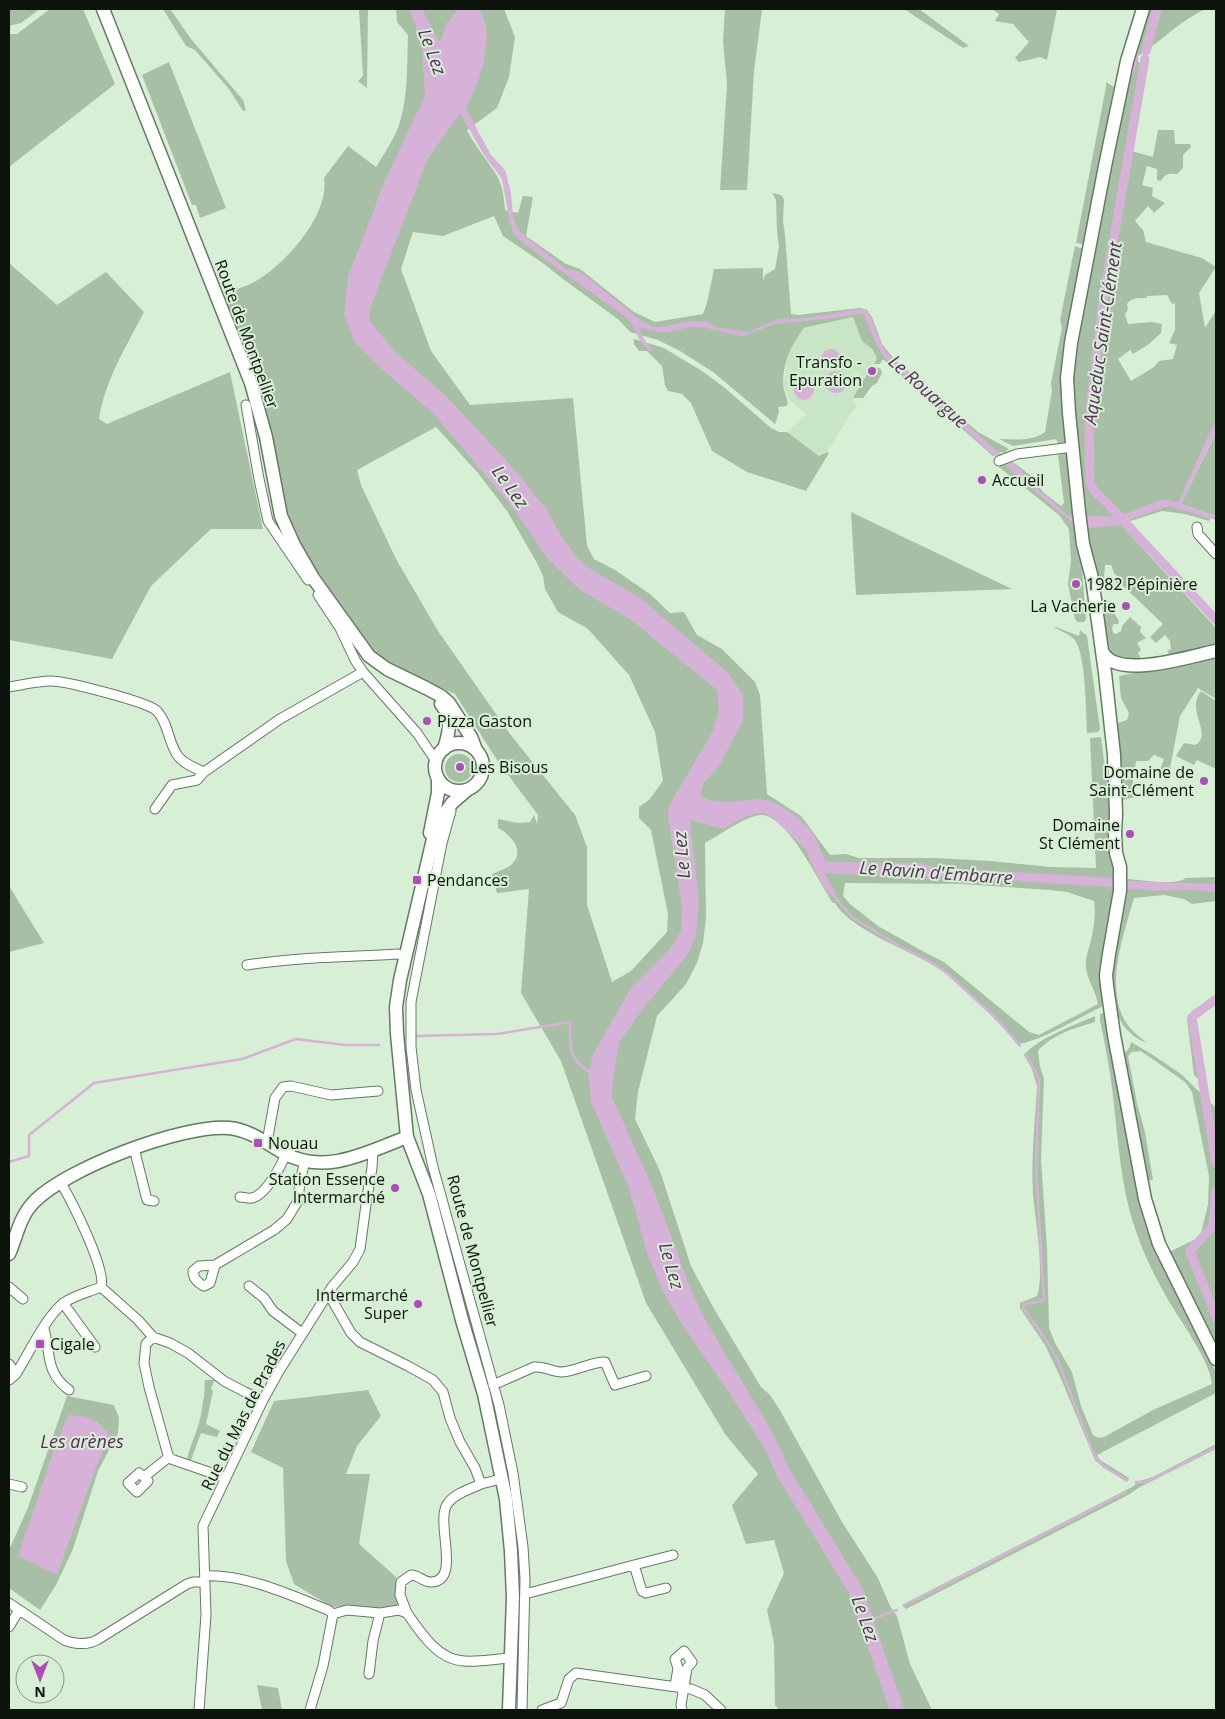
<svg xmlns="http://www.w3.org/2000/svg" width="1225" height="1719" font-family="'Open Sans',sans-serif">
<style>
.built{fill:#c8e6c6}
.green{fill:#a7c0a5;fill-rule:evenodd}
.water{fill:#d7b2d8}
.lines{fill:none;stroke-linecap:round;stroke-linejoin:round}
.stream{stroke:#d7b2d8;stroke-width:2.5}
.canal{stroke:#d7b2d8;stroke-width:9}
.river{stroke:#d7b2d8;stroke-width:14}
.street-casing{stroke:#657a63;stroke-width:11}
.secondary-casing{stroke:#657a63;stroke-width:15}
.street{stroke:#fff;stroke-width:9}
.secondary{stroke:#fff;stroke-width:12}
.poi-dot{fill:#ad4db5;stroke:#d7efd5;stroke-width:2}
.labels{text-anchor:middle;stroke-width:4;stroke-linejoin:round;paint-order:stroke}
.street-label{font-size:16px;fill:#0c140b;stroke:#d7efd5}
.poi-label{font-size:16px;fill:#0c140b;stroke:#d7efd5;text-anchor:start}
.water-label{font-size:18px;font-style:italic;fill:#5a2c5d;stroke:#d7efd5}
</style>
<rect width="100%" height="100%" fill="#d7efd5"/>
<path class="built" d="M853 317 862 341 871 349 877 358 853 398 857 408 853 410 827 452 819 456 787 432 807 414 789 400 783 385 786 373 785 363 792 344 804 329Z"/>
<path class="green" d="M9 9H40L21 23 9 26Z
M50 9H83L115 84 9 167V34H17Z
M163 9H170L191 39 243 100 246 110 243 111 229 89 195 50 186 46Z
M359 9H368L367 88 358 81 363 76Z
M396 9H504L515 37 509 77 497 108 467 130C475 147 488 160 497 176 503 186 504 199 505 210L518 213 523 196 533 197 526 236 566 264 580 269 634 312 655 322 703 314 707 303 714 269 763 268V281L765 275 775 269 779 247 777 231 776 200 772 193 781 195 784 199 783 221 785 235 791 314 798 315 860 308 867 310 872 317 882 344 894 359 978 432 1009 449 1004 453 1000 452 993 456 883 359 880 364H874L877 358 872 349 862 341 853 317 804 328C790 347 784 360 783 383 783 392 789 398 787 406L778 407 779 412 775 424 713 372 680 351 658 340 630 332 619 320 563 279 544 264 503 236 494 216 443 236 413 232 401 269 431 351 470 405 573 398 587 546 594 559 615 570 650 594 670 613 684 612 697 635 722 649 755 682 760 695 767 794 801 816 830 855 846 854 859 858H935L990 861 1050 867 1096 868 1090 738 1101 737 1109 799 1114 870 1113 903 1101 962V984L1103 1004 1101 1007C1082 1016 1035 1044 1017 1044 998 1021 965 987 941 970 913 951 851 931 835 903H833C820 884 787 814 761 815 747 815 718 836 705 843L706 918 703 943 697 963 686 984 657 1016 638 1092 635 1119 660 1171 691 1266 713 1307 761 1387 770 1395 781 1412 842 1522 878 1578 890 1606 897 1616 910 1664 932 1710H779L775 1705 774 1643 767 1610 784 1573 774 1540 746 1544 732 1505 758 1474 725 1434 646 1303 561 1061 521 993 529 889 497 893 492 874C499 871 508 869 513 863 525 850 510 834 498 828V819L518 823 530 822 534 815 537 824 538 815 497 760 455 694 369 656 281 516 266 437 215 293C230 292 243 288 256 281 285 264 330 215 324 178L348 146 376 167C385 152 395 138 400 122 408 97 407 61 408 35L397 22ZM436 427 478 473 507 511 537 563 543 576 545 589 558 612 588 629 629 675 655 732 663 781 649 800 639 807V818L651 830 668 914 667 932 631 971 612 982 587 905V847L575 815 510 734 438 631 396 559 361 485 357 470ZM845 883 961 884 1050 890 1067 892 1094 901C1096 914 1094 927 1091 940 1089 949 1085 957 1086 967 1087 980 1096 991 1098 1004L1039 1035 1029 1032 944 962 926 953 878 926 850 904 843 896Z
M725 9H762L754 71 747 190H720L727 84 723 41Z
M904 9H919L969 46 963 48Z
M992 9H1057L1047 60 1040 57 1019 62 1015 58 1029 42 1013 24 995 21 999 14Z
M1149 9H1206C1180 20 1162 41 1138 56V63L1146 59 1133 130 1132 151 1153 157 1158 130H1174L1175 144H1190L1191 147 1183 155V168L1177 174C1170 173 1164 174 1161 181L1157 180V169L1147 166 1142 185 1153 188 1152 196 1165 203 1154 213 1148 206 1135 221 1143 230 1146 242 1202 258 1216 267 1199 293 1205 328 1216 310V423L1178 504 1164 501 1119 519 1125 529 1216 628V645L1169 655 1167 651 1171 649 1170 641 1165 635 1156 643 1150 637 1163 624 1120 583 1117 584 1115 582 1119 578 1114 573 1111 565H1105L1104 578 1102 585H1095L1085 530 1086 514 1072 389 1074 362 1132 65ZM1167 295 1172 304 1175 303V330L1169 343 1177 345 1173 359 1159 361 1154 367 1131 381 1118 359 1130 350 1133 354 1149 344 1161 333 1162 324 1152 322 1128 324 1125 314 1128 310 1127 304C1132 297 1139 298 1147 298V296Z
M169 62 226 208 200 218 196 205H192L142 75Z
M1106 82 1114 87 1085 240 1082 244 1076 243 1106 87Z
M1075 246 1083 249 1062 362 1061 381 1066 436 1065 444 1059 445 1056 439 1013 446 999 439C1015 439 1032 442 1045 432L1052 391 1051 383 1062 328 1060 320Z
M9 263 57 305 106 272 144 312C126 347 105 380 99 419L107 424 230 372 263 529H211L151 586 112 659 9 640Z
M634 339 664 348 702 371 725 388 771 428 779 432H787L819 456 827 452 829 453 806 491 747 472 712 451 691 403 682 394 668 391 665 385 662 366 647 351H639L634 344Z
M876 367 881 369 882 373 877 383 872 386 863 398H853L869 371 872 373Z
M1216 433V516L1181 504Z
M1067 453 1081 558 1086 619 1084 622H1078L1075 619 1068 584 1071 560 1069 529 1059 515 999 467 1009 459 1030 475 1043 492 1061 506 1064 503 1058 455Z
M1169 505 1210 518 1209 521 1185 514 1162 511 1124 523 1138 515Z
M851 512 1012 589 856 595Z
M1129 523 1216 616V623L1125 525Z
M1102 598 1109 601 1111 608 1119 621 1118 624H1114L1112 627 1113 633 1116 634 1121 631 1122 626 1130 617 1141 627 1140 632 1146 638 1137 643 1141 650 1138 653 1141 659C1096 659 1102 634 1097 599Z
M1054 627H1056L1079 636 1080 630 1087 636 1100 729 1098 732 1087 733C1086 714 1086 652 1074 639 1069 634 1060 631 1054 627Z
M1216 656V699L1198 688 1180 716 1170 768 1166 775 1159 772 1164 759 1154 755 1148 761H1136L1132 787 1135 797 1122 800 1115 724 1127 720 1129 713 1121 698 1119 676Z
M1201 691 1216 701V769L1197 760 1194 765 1176 756 1184 743 1195 745C1214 734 1185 711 1201 691Z
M445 768a14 14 0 1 1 28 0a14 14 0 1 1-28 0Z
M1216 877V901L1192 904 1184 899 1164 895 1134 898C1124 933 1106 983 1123 1017 1128 1028 1138 1036 1147 1043 1099 1025 1113 964 1121 925 1123 909 1125 894 1128 879 1142 880 1176 886 1186 878Z
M9 886 44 943 9 952Z
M1216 995V1005L1196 1018 1194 1021 1203 1084 1194 1075 1187 1019 1192 1011Z
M1104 1013 1145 1224 1152 1244 1216 1372V1393L1097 1455 1100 1460 1129 1478 1127 1482 1104 1468 1095 1460 1059 1374 1045 1345 1020 1308V1303L1037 1296C1045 1274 1035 1219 1033 1193 1031 1158 1035 1121 1037 1086L1032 1069 1024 1055C1038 1038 1075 1025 1095 1016V1022C1075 1028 1051 1035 1038 1051L1040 1067 1044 1079 1041 1159 1047 1249 1049 1328 1055 1343 1072 1372 1081 1406 1093 1435 1098 1438 1104 1437 1153 1410 1212 1384C1209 1358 1179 1320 1166 1296 1155 1277 1144 1255 1137 1234 1119 1185 1118 1131 1111 1080 1108 1060 1104 1040 1100 1020V1014Z
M1131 1042 1153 1055 1181 1074 1215 1107 1216 1106V1343L1169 1252 1200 1237 1208 1205 1209 1176 1192 1092 1185 1082 1141 1051 1132 1052 1128 1056 1137 1103 1145 1132 1153 1180H1148L1124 1054 1130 1047Z
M205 1380H215L211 1388 213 1391 206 1424 220 1431 217 1437 201 1433 191 1460 187 1458C193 1438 202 1422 203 1399H204Z
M368 1390 381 1416 357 1446 346 1474H370L359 1544 396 1577 397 1605 377 1608 345 1606 332 1607 294 1584 286 1561 283 1468 251 1452 274 1401Z
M67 1396 114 1405 119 1418 118 1433 98 1471 73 1549 56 1585 40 1610 9 1588V1550L27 1510Z
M1216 1444V1449L1140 1487 1128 1495 906 1609 902 1605 1134 1486 1136 1482 1153 1477Z
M257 1685 278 1688 282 1710H262Z"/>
<path class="water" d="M410 9H422L438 41H441L446 24 459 9H480C482 15 485 22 486 28 490 55 477 85 466 109L491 155 505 170 511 193 513 216 517 228 526 237 566 269 578 271 582 273 640 320 653 327H662L692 321 708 322 715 327 748 332 779 319 807 318 861 309 867 311 870 315 880 341 885 351 893 359 998 452 1004 455 1020 469 1041 492 1070 517 1077 519V522L1071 521 1046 501 886 360 877 346 863 313 833 318 775 324 742 336 701 327H691L664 333 639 328 641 334 652 351H650L640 341 632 324 627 318 539 255 515 236 510 223 502 179 484 155 461 115H459L428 158 370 308 369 320 395 352 445 395 514 469 547 510 561 536 578 559 592 570 640 598 727 672 743 695V720L720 764 704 783 700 795C718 807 738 800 758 799 776 799 802 819 813 834 819 842 820 853 826 862L922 863 931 867 945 868 1114 878 1113 887 964 878 834 874 824 872 836 894 829 895 818 877 806 850 771 816 764 813 754 814 740 819 724 829 690 820 699 906 696 934 689 953 641 1011 619 1043 613 1077 612 1097 656 1196 690 1288 705 1320 771 1430 788 1467 778 1470 727 1389 681 1323 662 1289 647 1253 629 1188 592 1104 588 1074 594 1053 631 988 670 949 681 931 682 907 668 815 669 806 713 731 719 710 717 690 630 619 580 590 547 558 514 509 434 414 384 371 355 342 344 315 348 277 386 178 425 96 422 46Z
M821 359a10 10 0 1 1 20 0a10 10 0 1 1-20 0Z
M825 382a11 11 0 1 1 22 0a11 11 0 1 1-22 0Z
M794 390a10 10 0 1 1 20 0a10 10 0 1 1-20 0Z
M1216 423V432L1181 504 1216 516V520L1169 506 1133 518 1121 525 1088 528 1087 516 1117 517 1162 500H1168L1178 503 1211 430Z
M1126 881 1216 884V892L1190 890 1153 891 1142 889H1126Z
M68 1415C92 1417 95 1417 110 1436L97 1464 57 1575 18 1556 52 1456Z"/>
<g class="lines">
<path class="stream" d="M1133 72 1138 50
M831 893 852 917 897 945 931 962 948 974 999 1021 1020 1046
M416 1036 497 1034 570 1022C570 1045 568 1060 590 1072
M1025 1054 1035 1070 1039 1080 1036 1172 1044 1299 1043 1301 1024 1304 1023 1308 1048 1343 1058 1361 1094 1455 1105 1467 1127 1480
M9 1162 29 1156V1135L94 1083 242 1059 296 1039 345 1045H379
M1136 1482H1145L1155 1478 1216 1447
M904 1606 1126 1492
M867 1621 897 1610"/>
<path class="canal" d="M1146 51 1157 9
M1145 59 1104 295 1091 403 1089 426 1090 482 1094 491 1106 502 1216 620
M1216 999 1192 1017 1216 1163
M1216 1191 1213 1226 1190 1251 1216 1317"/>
<path class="river" d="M775 1453 781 1469 856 1591 897 1710"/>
<g class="street-casing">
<path id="street" d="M246 405 259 479 268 521 308 580
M999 461 1017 454 1073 447
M1197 527 1198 534 1216 554
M318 595 340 628 355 660 363 672 417 733 436 761
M9 687C22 685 37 681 51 681 66 681 148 702 157 711 169 724 168 743 178 756 184 764 195 768 204 772L280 719 363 672
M155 809 172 785 197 780 204 772
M451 811 442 843 411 1002V1047L416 1090 433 1167 499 1405 513 1473 523 1547 525 1579 522 1710
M247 965C297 957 348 957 398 954L405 956
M267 1142 275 1098 283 1087 291 1086 331 1095 378 1091
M134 1148 147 1200 154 1201
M61 1183C71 1200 107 1270 101 1287
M240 1197C244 1197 249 1199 252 1198 266 1195 281 1166 286 1154
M215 1265 210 1283 204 1286C198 1283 193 1278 193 1271L199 1266 215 1265 274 1230 287 1219 298 1201 300 1181 305 1161
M249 1286 264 1298 273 1311 302 1333
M9 1287 23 1299
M101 1287 138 1320 153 1337 170 1343 188 1353 224 1381 245 1392 263 1400
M328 1293 351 1333 360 1342 408 1366 433 1380 443 1392 450 1418 460 1442 475 1468 481 1484 501 1479
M63 1303 95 1347
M44 1329C51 1354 45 1372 69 1390
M153 1337 146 1344 144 1363 149 1387 168 1455 171 1459 226 1478
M9 1364 16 1374
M9 1380 16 1374C28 1355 47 1314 65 1302 76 1295 89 1292 101 1287
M493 1385 534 1367C545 1366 552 1372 562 1372 577 1371 590 1362 605 1362L615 1385 646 1376
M144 1477 148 1481 137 1492 128 1483 139 1473 144 1477 169 1457
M9 1484 22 1487
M634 1565 673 1555
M205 1576C245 1574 291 1595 328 1610L333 1614
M525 1594 634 1565 642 1591 646 1593 666 1588
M9 1603 64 1640C75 1644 86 1646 97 1640L187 1584 193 1582H205
M407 1613 400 1595 401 1582 411 1575C419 1575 424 1583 432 1582 462 1580 434 1520 448 1503 455 1493 471 1489 481 1484
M333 1614 347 1610 380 1613 399 1610 407 1613C420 1632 438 1660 464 1661 479 1662 495 1659 510 1658
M9 1627 19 1610
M369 1674 373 1641 380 1613
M675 1686 678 1668 675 1659 684 1651 692 1662 687 1668 681 1705 682 1710
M199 1710 206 1615 203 1526 263 1400 279 1371 332 1287 353 1262 360 1249 367 1197 372 1168 373 1150
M310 1710 323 1666 333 1614
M542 1710 561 1703 569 1679 576 1673 691 1689 705 1695 721 1710"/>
</g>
<g class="secondary-casing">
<path id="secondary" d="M103 9 251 383 266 437 281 516 294 545 313 578 369 656 387 669 426 688 441 696 449 703 471 737 476 750
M1143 9 1127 61 1105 166 1071 343 1067 378 1069 413 1079 512 1083 544 1092 578 1105 673 1114 755 1116 814 1115 834 1116 853 1120 867V891L1109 954 1106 975 1107 986 1114 1035 1145 1199 1159 1244 1216 1359
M1102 651C1115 681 1191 656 1216 651
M441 704C453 718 449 733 444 749
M435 767a24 24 0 1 1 48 0a24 24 0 1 1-48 0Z
M467 790 452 803 445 813 433 839 400 980 396 1007 397 1034 407 1137 429 1194 462 1320 484 1394 506 1499 511 1551 513 1597 509 1710
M430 833 438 793V778
M9 1254C17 1236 19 1218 33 1203 64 1169 183 1124 229 1128 250 1130 266 1143 284 1153 325 1176 368 1152 407 1137"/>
</g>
<use href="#street" class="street"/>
<use href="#secondary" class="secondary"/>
</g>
<g class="poi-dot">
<circle cx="872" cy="371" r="5"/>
<circle cx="982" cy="480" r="5"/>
<circle cx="1076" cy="584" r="5"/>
<circle cx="1126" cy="606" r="5"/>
<circle cx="427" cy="721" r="5"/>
<circle cx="460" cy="767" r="5"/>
<circle cx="1204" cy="781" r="5"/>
<circle cx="1130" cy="834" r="5"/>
<rect x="412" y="875" width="10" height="10" rx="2.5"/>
<rect x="253" y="1138" width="10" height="10" rx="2.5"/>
<circle cx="395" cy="1188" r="5"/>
<circle cx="418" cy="1304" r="5"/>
<rect x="35" y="1339" width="10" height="10" rx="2.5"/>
</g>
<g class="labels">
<g class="street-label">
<text transform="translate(247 334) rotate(70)" y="6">Route de Montpellier</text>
<text transform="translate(473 1251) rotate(75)" y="6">Route de Montpellier</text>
<text transform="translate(243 1415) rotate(-63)" y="6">Rue du Mas de Prades</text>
</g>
<g class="poi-label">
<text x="862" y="368" text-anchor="end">Transfo -<tspan x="862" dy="18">Epuration</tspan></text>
<text x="992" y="486">Accueil</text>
<text x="1086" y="590">1982 Pépinière</text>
<text x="1116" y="612" text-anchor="end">La Vacherie</text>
<text x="437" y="727">Pizza Gaston</text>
<text x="470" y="773">Les Bisous</text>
<text x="1194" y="778" text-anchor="end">Domaine de<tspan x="1194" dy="18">Saint-Clément</tspan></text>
<text x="1120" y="831" text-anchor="end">Domaine<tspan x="1120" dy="18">St Clément</tspan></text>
<text x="427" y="886">Pendances</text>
<text x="268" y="1149">Nouau</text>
<text x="385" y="1185" text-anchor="end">Station Essence<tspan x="385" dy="18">Intermarché</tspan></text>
<text x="408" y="1301" text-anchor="end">Intermarché<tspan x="408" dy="18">Super</tspan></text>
<text x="50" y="1350">Cigale</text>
</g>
<g class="water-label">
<text transform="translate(432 52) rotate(69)" y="6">Le Lez</text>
<text transform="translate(1103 333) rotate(-82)" y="6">Aqueduc Saint-Clément</text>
<text transform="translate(928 392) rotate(42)" y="6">Le Rouargue</text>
<text transform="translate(510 487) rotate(54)" y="6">Le Lez</text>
<text transform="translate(682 855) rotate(-95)" y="6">Le Lez</text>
<text transform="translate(936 873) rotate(4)" y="6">Le Ravin d'Embarre</text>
<text transform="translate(671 1266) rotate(74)" y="6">Le Lez</text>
<text x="82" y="1448">Les arènes</text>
<text transform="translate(865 1619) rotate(70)" y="6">Le Lez</text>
</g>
</g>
<rect width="1225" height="1719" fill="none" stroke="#0c140b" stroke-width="20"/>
<g transform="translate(40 1679) rotate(180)"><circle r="24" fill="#d7efd5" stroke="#869784"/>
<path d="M0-4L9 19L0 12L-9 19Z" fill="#ad4db5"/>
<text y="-8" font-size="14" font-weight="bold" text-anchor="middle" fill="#0c140b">N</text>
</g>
</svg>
